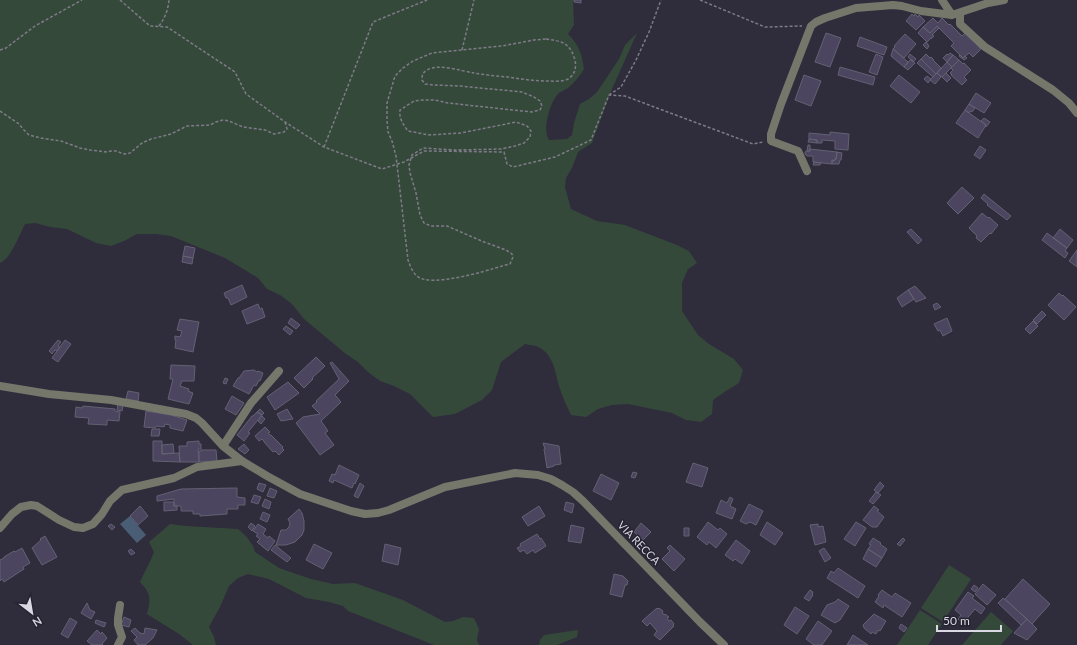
<svg xmlns="http://www.w3.org/2000/svg" width="1077" height="645" font-family="Lato,sans-serif">
<style>
.green{fill:#35493a}
.water{fill:#495d74}
.building{fill:#4b4560;stroke:#646173}
.lines{fill:none;stroke-linecap:round;stroke-linejoin:round}
.path{stroke:#7e7b88;stroke-width:1.5;stroke-dasharray:3 2;stroke-linecap:butt}
.minor{stroke:#74776a;stroke-width:8}
.labels{text-anchor:middle;stroke-width:3;stroke-linejoin:round;paint-order:stroke}
.street-label{font-size:11px;fill:#dad8e2;stroke:#262332}
</style>
<rect width="100%" height="100%" fill="#2f2c3c"/>
<path class="green" d="M0 0H573L574 25 568 34C579 45 582 54 584 69 580 76 574 83 568 88 565 90 562 91 559 93 550 101 542 130 549 140L567 139 572 135 574 123 580 104 589 99 597 92 619 59 625 45 637 33 612 89 592 143 578 152 572 168 566 178 565 187 571 209 597 221 625 225 677 245 689 251 697 263 688 269 682 283V311L698 335 709 344 734 359 743 370 739 383 726 391 713 400 712 414 701 422 686 420 672 413 628 404 612 405 598 409 586 417 571 415C567 407 563 398 560 389 555 374 555 357 540 348 536 345 529 345 525 344L501 362 492 390 482 400 455 414 433 417 410 394 394 386 380 381 368 372 358 362 346 354 304 319 292 304 280 295 267 289 258 278 225 258 171 236 156 234H137L124 241 111 246 96 243 67 229 50 227 35 223 25 224C20 234 10 260 0 263Z
M170 524 186 526 238 529 246 536 253 546 255 552 279 568 311 579 333 584 355 583 403 600 445 622 453 621 463 617 474 618 479 629 477 640 479 645H434L348 611 343 606 329 602 306 598 269 579 248 574 238 578 229 586 220 607 209 627 214 637 216 645H193L179 634 147 614C151 598 151 594 140 582 144 572 150 563 154 552L149 542Z
M949 565 971 579 943 622 921 608Z
M920 610 942 624 928 645H897Z
M991 612 1013 631 1001 645H962Z
M578 630 577 637 557 645H539L540 640 544 635Z"/>
<path class="water" d="M130 516 146 535 137 543 120 524Z"/>
<path class="building" d="M574 0H581V3L574 2Z
M912 14 914 16 915 14 918 17 919 15 925 21 916 30 906 21Z
M933 18 938 23 942 18 949 25 950 24 962 36 965 33 981 49 973 57 969 53 963 58 951 46 954 43 937 26 930 33 923 27Z
M937 26 939 28 932 35 934 36 931 39V38L927 42 918 33 923 27 930 33Z
M826 33 841 38 830 67 815 62Z
M905 34 916 44 904 58 893 49 895 47 894 46Z
M860 37 887 47 884 55 857 46Z
M926 42 929 46 927 49 923 45Z
M893 49 908 62 904 67 891 56Z
M950 53 953 55 947 62 943 58 947 54 948 55Z
M876 54 883 57 877 75 869 72Z
M910 54 916 59 913 62 908 57Z
M926 54 930 58 931 57 934 60H933L941 68 936 74 921 59Z
M953 55 959 60 952 67 947 62Z
M960 55 963 58 965 56 967 58 964 60 959 56Z
M911 59 915 63 908 70 904 67Z
M921 59 936 74 933 77 917 63Z
M959 60 963 64 964 63 971 70 964 77 967 80 962 85 951 75 952 74 950 73 953 70 951 68Z
M947 62 952 67 942 77 937 73Z
M840 67 875 77 873 85 838 75Z
M937 73 941 77 935 84 930 80Z
M946 73 951 78 947 82 942 77Z
M804 75 821 81 811 106 795 100Z
M899 75 920 92 911 103 890 86Z
M927 76 931 79 928 83 924 79Z
M976 93 991 103 984 113 969 104Z
M969 104 975 108 972 112 970 111 969 113 965 110Z
M965 110 986 125 978 138 956 123Z
M984 118 990 122 986 127 985 126 986 125 981 121Z
M830 132 849 134 848 150 835 149V141L822 140V143H817V140L809 139V133L830 135Z
M809 139 817 140V143L808 142Z
M808 145H810V151H807Z
M980 146 986 150 980 159 974 155Z
M810 149 837 152 836 159H835L834 161 832 160V164L813 162V156H807L805 154V152L807 151H810Z
M837 152 842 153 841 160H840L839 164H832V160L834 161 835 159H836Z
M814 162 821 163 820 165H813Z
M962 187 974 198 958 214 947 203Z
M984 194 1011 216 1007 220 987 205 988 204 981 198Z
M982 213 988 218 989 217 998 225 991 234 990 233 981 242 976 238 977 236 969 228Z
M911 229 922 240 918 244 907 232Z
M1060 229 1073 240 1067 248 1053 238Z
M1047 233 1067 248 1065 251 1068 253 1065 258 1042 240Z
M185 246 195 248 193 258 183 256Z
M1077 250V267L1069 261Z
M183 256 193 258 192 264 182 262Z
M242 285 247 297 231 305 228 298H226L224 293Z
M915 286 926 298 916 302 908 290Z
M908 290 914 299 902 307 897 298Z
M1059 293 1062 296 1063 295 1076 307 1064 320 1048 305Z
M937 303 941 307 935 310 933 305Z
M258 304 260 309 262 308 265 317 247 324 242 311Z
M1042 311 1046 315 1037 324 1033 320Z
M291 318 300 325 296 329 288 323Z
M947 318 952 331 943 336 940 330 938 331 934 324Z
M180 319 199 322 193 352 175 348 176 340H175V336L180 337 182 331 177 330Z
M1033 321 1038 326 1030 334 1025 329Z
M286 326 293 331 290 335 283 329Z
M58 340 61 342 58 346 60 347 57 351 55 350 52 354 49 351Z
M65 340 71 344 58 362 52 358Z
M316 357 325 366 312 378 313 379 304 388 294 378Z
M332 362 349 381 335 395 341 402 321 421 328 431 325 433 334 445 320 455 296 423 303 417 320 414 312 406 317 402 316 401 339 379 330 363Z
M171 365 195 366 194 381H182L180 386 189 389 188 391 193 393 189 404 168 399 173 379H170Z
M254 370 257 372 258 371 263 373 260 381 259 380 256 386 254 385 249 394 233 386 238 378H239L244 371Z
M225 378 228 379 226 384 223 383Z
M288 382 299 393 275 410 267 397Z
M128 391 139 393 138 401 126 399Z
M232 396 244 403 236 415 225 409Z
M118 404 123 405 122 411 117 410Z
M83 406 115 409V411L120 412 119 421 107 420V425L88 424 89 418 75 417 76 407 82 408Z
M260 409 264 413 262 415 257 412Z
M287 409 293 419 281 421 277 414Z
M146 411 171 415 187 420 183 431 170 428V425L165 424 164 427 156 426 155 428 144 427Z
M257 412 262 415 248 432 250 433 244 441 237 435 252 416H253Z
M262 416 265 419 261 424 258 421Z
M265 427 270 432 268 433 270 435H271L283 447 282 448 284 450 279 455 275 451 273 452 264 442V441L262 439 259 441 255 436Z
M152 429H160L159 436H151Z
M153 441H162V454L179 453 180 462 153 461Z
M199 441V444H201V449H198L199 462H180L179 446H187V442Z
M543 443 559 446 561 464 554 465V466L547 468 544 449H545Z
M173 444 174 453 162 454V445Z
M244 444 249 450 245 454 238 449Z
M201 450H216L217 461 199 462V451H201Z
M693 463 708 468 702 487 686 482Z
M339 465 359 475 355 484 354 483 352 488 334 480 333 483 329 481 332 474 335 475Z
M633 472 637 473 635 478 631 477Z
M601 474 619 483 611 500 593 491Z
M880 482 884 486 878 493 874 490Z
M259 483 266 485 263 492 257 489Z
M360 483 364 486 358 498 354 496Z
M237 488V497L245 498V505H238V509H227V514L200 516V514H193V511H181V506H174V499L157 501V496L181 489Z
M270 488 277 491 274 498 267 496Z
M876 492 881 495 873 504 869 501Z
M254 495 261 497 258 504 251 502Z
M730 497 733 499 730 506 736 509 732 519 716 513 721 500 727 503Z
M265 499 271 502 269 509 262 506Z
M164 502H174V506H177V510L164 511Z
M566 502 574 504 572 513 564 510Z
M749 504 763 511 756 525 750 522 746 524 740 521Z
M140 506 148 516 138 525 130 516Z
M539 506 545 516 528 526 522 517Z
M874 506 879 510 877 511 884 517 877 527H872L863 520Z
M299 509 302 513 304 521V530L302 535 295 542 286 545H276L281 530H286L289 527 290 523 288 519Z
M263 512 270 515 267 522 260 519Z
M708 522 718 530 720 528 727 534 716 548 709 542 707 545 697 537Z
M767 522 783 533 775 545 760 535Z
M856 522 866 528 855 546 844 539Z
M251 523 255 526 252 531 248 527Z
M641 523 651 532 643 540 634 532Z
M111 524 115 527 112 530 108 526Z
M258 524 266 529 263 534 268 538 269 536 275 541 268 551 257 542 260 539 256 536 258 534 253 531Z
M818 524V527L823 526 826 542 815 545 810 525Z
M571 525 584 528 581 543 568 541Z
M684 528H689V536H684Z
M537 534 540 539 541 538 546 546 535 553 533 550 527 554 524 550 520 552 517 548 521 546 520 544Z
M45 536 57 557 42 565 32 548 41 540 40 539Z
M873 538 881 543 880 544 887 549 882 558 868 549 871 545 869 544Z
M903 538 905 540 900 546 897 544Z
M736 540 750 551 742 564 735 559 733 561 725 555Z
M314 544 332 553 323 569 306 560Z
M385 544 401 548 398 565 382 561Z
M275 545 291 558 287 562 271 550Z
M670 545 685 559 674 571 662 559 670 551 667 548Z
M22 548 30 563 23 567 24 569 4 582 2 579 0 581V560L4 558V557L14 551 15 552Z
M824 548 831 558 825 562 819 551Z
M131 549 135 553 131 555 128 551Z
M868 549 882 558 876 567 863 559Z
M838 568 865 586 858 598 827 578 831 571 834 573Z
M614 574 623 576 628 581 627 585H625L622 597 610 594Z
M1023 579 1050 604 1032 624 1005 599Z
M983 584 996 595 987 605 975 594Z
M974 585 978 588 975 592 971 589Z
M810 590 813 592 812 595H813L809 601 804 598Z
M882 590 892 597 895 593 911 603 902 617 884 605 883 608 875 602 879 596 878 595Z
M968 592 974 596 972 598 985 608 981 614 975 609 963 623 958 619 961 615 955 610Z
M1003 598 1027 619 1021 625 998 603Z
M838 599 849 606 840 620 835 623 821 615 827 605 835 602Z
M87 603 90 610 95 612 91 619 81 613Z
M795 607 809 616 797 634 784 625Z
M657 608 658 609 659 608 663 611 662 613 665 615V614L669 617 667 618 669 621 671 620 674 624 673 625 674 626 660 640 654 635 657 631 650 623 647 626 642 621Z
M874 614 886 621 880 631 878 630 876 634 872 632 871 634 864 628 863 625Z
M124 617 131 620 129 627 121 625Z
M70 618 77 622 68 638 61 634Z
M1027 619 1037 629 1027 640 1014 633Z
M96 620 106 623 104 627 95 623Z
M818 621 832 631 822 645H814L806 639Z
M901 624 907 628 904 632 899 628Z
M135 628 140 633 144 634 145 628 157 630 153 638 145 645H138L134 640 137 637 131 631Z
M97 630 101 634 102 632 107 638 102 644 103 645H92L87 641Z
M853 635 868 645H847Z"/>
<g class="lines">
<path class="path" d="M120 0 150 26 167 27 235 72 246 94 285 122 324 147 382 169 404 162 424 151 504 152 507 164 513 167 555 157 591 140 609 95 625 96 753 144 763 142
M700 0 765 27 802 26
M159 26C165 18 168 10 169 0
M546 39C560 41 569 42 574 57 577 65 576 74 568 79 562 82 554 81 547 81 534 81 521 79 508 77 497 76 485 75 474 73 461 71 439 63 427 70 422 73 422 76 422 80L425 84 433 85 460 86 522 92 534 97 540 101 542 106 540 110 532 112 522 111 448 103 435 100H423L414 101 400 110C399 119 403 124 408 131L429 135 461 133 516 122 527 126 531 131 530 137 524 143 515 146 501 149 455 150 423 148 412 155 409 165 410 173 416 193 420 215 424 223 431 226H447L484 242 506 250 512 254 513 257 510 264 502 266C486 271 430 288 417 276 412 272 410 265 408 260L396 156 392 141 388 132 387 121V103L395 76 403 68 413 61 432 53 502 46 534 40Z
M0 50 6 48 35 26 82 0
M462 50 474 0
M609 95 621 87 636 60 649 32 661 0
M0 111 19 124 23 129 29 135 41 138 61 141 80 148 90 150 107 152 111 151H117L121 153 125 154 130 153 142 143 151 139 171 134 187 126 210 125 216 122 223 120 229 121 243 127 265 130 274 134 284 132 287 129 285 122
M324 147 373 22 427 0"/>
<path class="minor" d="M942 0 952 15
M960 13V24L985 47 1053 90 1069 103 1077 113
M807 171 798 151 771 141V134L781 104 811 26 816 22 825 18 856 8 893 5 902 6 921 11 952 15 988 3 1004 0
M0 386 49 394 111 400 186 414 196 418 202 423 223 446 242 461 267 476 300 494 351 511 365 514 378 513 389 510 445 487 515 473 538 475 551 479 562 485 573 492 583 501 700 622 724 645
M223 446 251 403 279 371
M0 528 12 514 21 507 31 505 37 506 59 520 74 527 83 528 93 524 102 514 110 501 122 490 174 478 197 467 242 461
M118 645 122 637 118 625V618L120 605"/>
</g>
<g class="labels">
<g class="street-label">
<text transform="translate(639 543) rotate(46)" y="4">VIA RECCA</text>
</g>
</g>
<g transform="translate(32 613) rotate(149)" stroke="#262332" stroke-width="3" paint-order="stroke">
<path d="M0-3L7 15L0 10L-7 15Z" fill="#dad8e2"/>
<text y="-6" font-size="11" font-weight="bold" text-anchor="middle" fill="#dad8e2">N</text>
</g>
<path d="M937 625v6h64v-6" fill="none" stroke="#dad8e2" stroke-width="2"/>
<text x="943" y="625" font-size="12" fill="#dad8e2" stroke="#262332" stroke-width="3" paint-order="stroke">50 m</text>
</svg>
